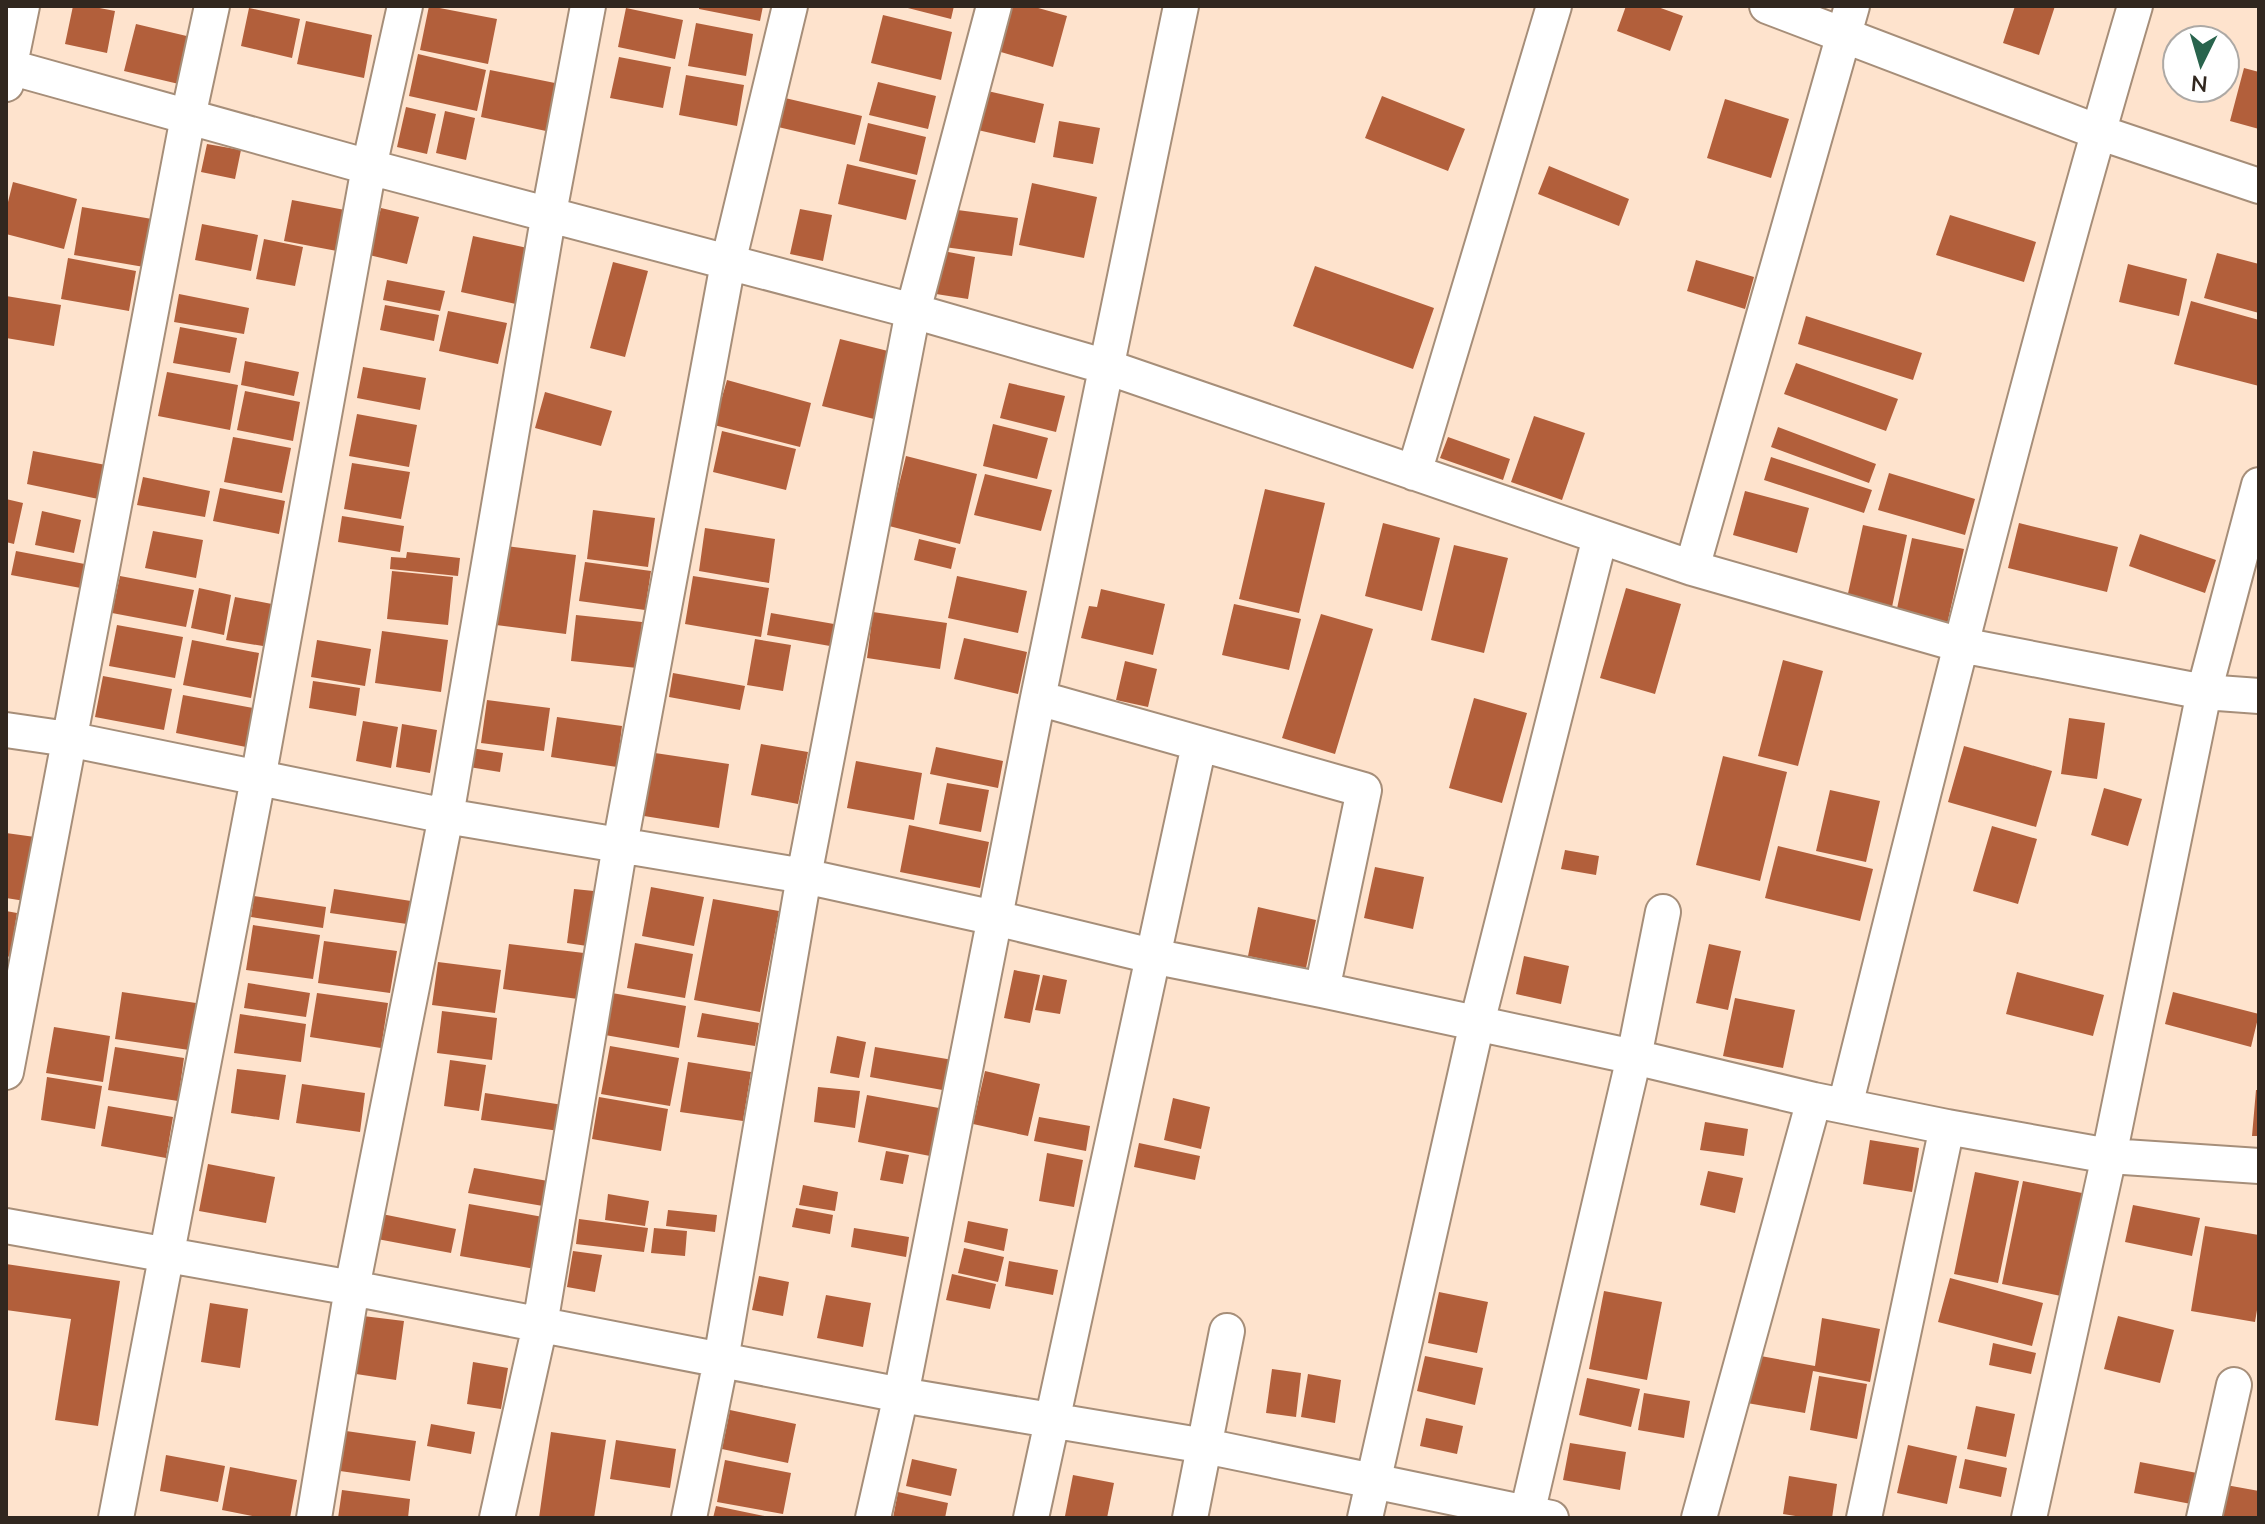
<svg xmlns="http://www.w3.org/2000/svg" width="2265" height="1524" font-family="Mulish,sans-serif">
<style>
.building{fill:#b25f3b}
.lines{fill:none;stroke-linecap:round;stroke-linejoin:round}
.street-casing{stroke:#a68e79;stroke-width:38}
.street{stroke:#fff;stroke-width:34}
</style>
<rect width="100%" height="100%" fill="#fee3cd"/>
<path class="building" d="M73 6H89L115 11 107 53 65 44Z
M429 6 497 19 488 64 420 50Z
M699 6H763L760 21 699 9Z
M900 6H954L951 19Z
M1007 6H1031L1067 16 1053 67 994 50Z
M1626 6H1655L1683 16 1670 51 1617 31Z
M2015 6H2055L2039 55 2003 43Z
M249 8 300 19 292 58 241 46Z
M626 8 683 20 675 59 618 47Z
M883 15 952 32 941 80 871 63Z
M306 21 372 35 364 78 297 64Z
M696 23 753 34 746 76 688 66Z
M136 24 195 38 183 85 124 71Z
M418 54 486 70 477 111 409 96Z
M619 57 671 67 663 108 610 98Z
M2244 68 2259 72V129L2230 121Z
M490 70 555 83 546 131 481 117Z
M686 75 744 85 737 126 679 115Z
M878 82 936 96 928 129 869 115Z
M979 89 1044 104 1035 143 969 128Z
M1382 96 1465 129 1448 171 1365 138Z
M785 98 862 116 855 145 778 127Z
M1725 99 1789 119 1771 178 1707 158Z
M406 107 436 114 427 154 397 147Z
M445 111 475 118 466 160 436 153Z
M1059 121 1100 128 1093 164 1053 157Z
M868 123 926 137 917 175 859 161Z
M207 144 241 150 235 179 201 172Z
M847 164 916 180 906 220 838 204Z
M1549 166 1629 199 1619 226 1538 194Z
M13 182 77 199 64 249 6 234V210Z
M1032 183 1097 197 1084 258 1019 245Z
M292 200 345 210 337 251 284 241Z
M82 207 152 219 144 267 74 255Z
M381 208 419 217 407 264 369 255Z
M800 209 832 215 823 261 790 254Z
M950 209 1018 218 1012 256 944 247Z
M1950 215 2036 242 2024 282 1936 255Z
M202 224 258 235 251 271 195 260Z
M473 236 532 249 520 305 461 292Z
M264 239 303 247 295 286 256 279Z
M943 251 975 257 968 299 936 294Z
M2217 253 2259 264V313L2204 298Z
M68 258 136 271 129 311 61 299Z
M1696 260 1754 277 1745 309 1687 291Z
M613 262 648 271 625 357 590 348Z
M2128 264 2187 279 2179 316 2119 302Z
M1315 266 1434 308 1413 369 1293 326Z
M387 280 445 291 440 311 383 300Z
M179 294 249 308 244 334 174 322Z
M6 296 61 305 54 346 6 338Z
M2191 301 2259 320V386L2174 364Z
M385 305 439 315 434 341 380 330Z
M448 311 507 323 498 364 439 351Z
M1806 316 1922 353 1913 380 1798 344Z
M180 327 237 338 230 373 173 363Z
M840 339 892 352 874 419 822 406Z
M245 361 299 372 294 396 241 385Z
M1796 363 1898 399 1886 431 1784 394Z
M363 367 426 378 420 410 357 398Z
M167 372 238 385 230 430 158 416Z
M727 380 811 403 800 447 714 425Z
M1009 383 1065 396 1056 432 1000 418Z
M245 391 300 402 293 441 237 430Z
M545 392 612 411 601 446 535 428Z
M357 414 417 425 409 467 349 456Z
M1534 416 1585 433 1562 500 1511 482Z
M993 424 1048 438 1037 479 983 466Z
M1778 427 1876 464 1869 483 1771 447Z
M722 431 796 449 786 490 713 472Z
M233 437 291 448 282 493 224 482Z
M1448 437 1510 459 1503 480 1440 458Z
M33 451 111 466 103 500 27 484Z
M906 456 977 474 960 544 889 526Z
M1771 457 1872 490 1864 513 1764 480Z
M352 463 410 472 401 519 344 509Z
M1889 473 1975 499 1965 535 1878 510Z
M985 474 1052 490 1041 531 974 515Z
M143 477 210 491 205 517 137 505Z
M220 488 285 501 279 534 213 521Z
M1265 489 1325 503 1299 613 1239 599Z
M1745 491 1809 508 1797 553 1733 535Z
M6 499 23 503 14 544 6 542Z
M593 510 655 518 648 567 587 559Z
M42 511 81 520 74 553 35 545Z
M342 516 404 526 400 552 338 542Z
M1383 523 1440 538 1422 611 1365 596Z
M2019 523 2118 547 2107 592 2008 568Z
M1863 525 1907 535 1892 607 1847 598Z
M705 528 775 539 769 583 699 571Z
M153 531 203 540 196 578 145 568Z
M2140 534 2216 560 2205 593 2129 566Z
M1912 538 1964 549 1946 629 1895 618Z
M919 539 956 548 951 569 914 560Z
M1454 545 1508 558 1484 653 1431 640Z
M507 546 576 555 566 634 496 625Z
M16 551 90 565 86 589 11 575Z
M407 552 460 558 458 576 390 569 391 557 406 558Z
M585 562 651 571 645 610 579 601Z
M392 571 453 577 448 625 387 619Z
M120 576 194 590 186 627 112 613Z
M693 576 769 588 761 637 685 624Z
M957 576 1027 591 1018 633 948 618Z
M199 588 231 595 224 635 191 628Z
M1626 588 1681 604 1655 694 1600 678Z
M1101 589 1165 604 1153 655 1081 638 1089 606 1097 607Z
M235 597 277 605 269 647 226 640Z
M1234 604 1301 619 1289 670 1222 655Z
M873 612 947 623 940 669 867 658Z
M771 613 834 624 830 646 767 635Z
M1321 614 1373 629 1335 754 1282 738Z
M576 615 642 622 637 668 571 661Z
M117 625 183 637 175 678 109 666Z
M382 631 448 640 441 692 375 683Z
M964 638 1027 652 1018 694 954 679Z
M755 639 791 645 783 691 747 685Z
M192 640 259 653 251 698 183 685Z
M317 640 371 649 365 686 311 677Z
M1783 660 1823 671 1798 766 1758 756Z
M1125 661 1157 669 1148 707 1116 700Z
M673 673 745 686 740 710 669 697Z
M103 676 172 689 164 730 95 717Z
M313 681 360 688 356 716 309 708Z
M183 695 253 708 246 747 176 733Z
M1474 698 1527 713 1502 803 1449 788Z
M487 700 550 708 544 751 481 743Z
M557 717 622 726 617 767 551 757Z
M2069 718 2105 723 2097 779 2061 774Z
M363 721 398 727 391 768 356 761Z
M402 724 437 730 430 773 396 767Z
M761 744 808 752 798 804 751 795Z
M1964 746 2052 771 2036 827 1948 802Z
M936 747 1003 761 998 788 930 774Z
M471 748 503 753 500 772 469 767Z
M655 753 729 764 719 828 644 816Z
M1723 756 1787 772 1760 881 1696 865Z
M856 761 922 773 914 820 847 808Z
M947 783 989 790 981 832 939 824Z
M2104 788 2142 799 2128 846 2091 835Z
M1830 790 1880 801 1866 862 1816 851Z
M909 825 989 842 980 888 900 872Z
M1992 826 2037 839 2018 904 1973 891Z
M6 833 35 837 25 901 6 898Z
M1778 846 1873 869 1860 921 1765 898Z
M1565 850 1599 856 1596 875 1561 869Z
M1375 867 1424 877 1413 929 1364 918Z
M651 887 704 897 694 946 642 936Z
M334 889 411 901 407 924 330 913Z
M574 889 594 891 587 946 567 943Z
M254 896 326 907 323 928 251 917Z
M713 899 779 911 760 1012 694 1000Z
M1258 907 1316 920 1306 968 1248 956Z
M6 911 17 913 10 957 6 956Z
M253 925 320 935 313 979 246 970Z
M324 941 397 951 390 993 318 983Z
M635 943 693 954 685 998 627 988Z
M509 944 584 953 578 999 503 989Z
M1709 944 1741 951 1728 1010 1696 1003Z
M1524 956 1569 966 1561 1004 1516 994Z
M438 962 501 970 495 1013 432 1005Z
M1014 970 1040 975 1030 1023 1004 1018Z
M2017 972 2104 995 2093 1036 2006 1014Z
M1043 975 1067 980 1060 1014 1035 1010Z
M248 983 310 993 306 1017 244 1008Z
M122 992 196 1003 189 1050 115 1039Z
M2173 992 2259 1014 2251 1047 2165 1024Z
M317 993 388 1003 381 1048 310 1037Z
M612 993 686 1006 679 1048 605 1035Z
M1735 998 1795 1010 1783 1068 1723 1056Z
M442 1011 497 1018 492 1060 437 1053Z
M702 1013 759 1023 755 1046 697 1037Z
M240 1014 306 1024 301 1062 234 1053Z
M54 1027 110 1036 103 1082 46 1073Z
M837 1036 866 1042 859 1078 830 1073Z
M610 1046 679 1058 670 1106 601 1094Z
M115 1047 184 1058 178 1101 108 1090Z
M875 1047 953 1060 948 1091 870 1077Z
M450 1060 486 1065 479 1111 444 1106Z
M688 1062 751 1072 743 1121 680 1112Z
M237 1069 286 1075 279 1120 231 1113Z
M985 1071 1040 1084 1028 1136 973 1124Z
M47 1077 102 1086 95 1129 41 1120Z
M302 1084 365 1093 360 1132 296 1123Z
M818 1087 860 1091 855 1128 814 1122Z
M2256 1090H2259V1136H2252Z
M485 1093 563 1105 559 1131 481 1120Z
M867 1095 939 1108 930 1156 858 1142Z
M599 1097 668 1109 661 1151 592 1139Z
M1173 1098 1210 1107 1201 1149 1164 1140Z
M108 1106 173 1117 166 1158 101 1146Z
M1039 1117 1090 1126 1086 1151 1034 1141Z
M1705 1122 1748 1129 1744 1156 1700 1150Z
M1870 1140 1919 1148 1912 1192 1863 1184Z
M1139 1143 1200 1156 1195 1180 1134 1167Z
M886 1151 909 1155 903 1184 880 1180Z
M1047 1153 1083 1160 1074 1207 1039 1201Z
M208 1164 275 1177 266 1223 199 1211Z
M474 1168 548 1181 543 1206 468 1193Z
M1708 1171 1743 1178 1735 1213 1700 1205Z
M1975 1172 2019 1181 1998 1283 1954 1274Z
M2023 1181 2082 1193 2061 1296 2002 1284Z
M803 1185 838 1192 835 1211 799 1205Z
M608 1194 649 1201 645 1226 605 1220Z
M469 1204 543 1217 535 1269 460 1256Z
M2133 1205 2200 1218 2192 1256 2125 1242Z
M796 1208 833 1215 830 1234 792 1227Z
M668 1210 717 1215 715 1232 666 1226Z
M377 1213 456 1229 451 1253 372 1238Z
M579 1219 648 1228 644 1252 576 1244Z
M968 1221 1008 1229 1004 1251 964 1242Z
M2205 1226 2259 1235V1298L2255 1322 2191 1311Z
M654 1228 687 1231 685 1256 651 1253Z
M854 1228 909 1237 906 1257 851 1247Z
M964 1248 1004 1257 998 1282 958 1273Z
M573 1251 602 1255 595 1292 567 1287Z
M1009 1261 1058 1270 1053 1295 1005 1286Z
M6 1264 120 1281 98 1426 55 1420 71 1319 6 1310Z
M952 1274 996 1284 990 1309 946 1300Z
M759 1276 789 1282 783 1316 752 1310Z
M1950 1278 2043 1303 2032 1346 1938 1322Z
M1604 1291 1662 1302 1647 1380 1589 1369Z
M1439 1292 1488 1302 1477 1353 1428 1343Z
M826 1295 871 1303 863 1347 817 1338Z
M210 1303 248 1309 240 1368 201 1362Z
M363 1316 404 1321 396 1380 356 1374Z
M2118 1316 2174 1330 2160 1383 2104 1369Z
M1822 1318 1880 1329 1870 1382 1813 1371 1805 1413 1747 1403 1755 1355 1815 1366Z
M1993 1343 2036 1353 2031 1374 1989 1365Z
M1425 1356 1483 1368 1475 1405 1417 1391Z
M473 1362 508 1368 501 1409 467 1404Z
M1272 1369 1301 1373 1296 1417 1266 1413Z
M1308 1374 1341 1380 1335 1423 1301 1417Z
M1819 1376 1867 1384 1857 1439 1810 1430Z
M1587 1378 1640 1389 1631 1427 1579 1415Z
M1644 1393 1690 1401 1684 1438 1638 1430Z
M1976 1406 2015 1414 2006 1457 1967 1449Z
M730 1410 796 1424 788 1463 722 1449Z
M1426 1418 1463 1426 1457 1454 1420 1446Z
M431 1424 475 1432 471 1454 427 1446Z
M346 1431 416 1441 410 1481 340 1471Z
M551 1432 606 1440 594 1518H539Z
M616 1440 676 1449 670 1488 610 1479Z
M1570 1443 1626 1452 1620 1490 1563 1480Z
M1908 1445 1957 1456 1947 1504 1897 1493Z
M166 1455 225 1466 218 1502 160 1491Z
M912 1459 957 1469 951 1496 906 1486Z
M1965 1459 2007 1468 2001 1497 1959 1488Z
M725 1460 791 1473 783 1514 717 1502Z
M2140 1462 2197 1473 2191 1504 2134 1493Z
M230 1467 297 1480 290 1518H263L222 1510Z
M1073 1475 1114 1483 1107 1518 1065 1516Z
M1789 1476 1837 1484 1832 1518H1808L1783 1514Z
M2226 1485 2259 1491V1518H2221Z
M342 1490 410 1499 408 1518H338Z
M898 1492 948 1503 945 1518H893Z
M716 1506 769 1517 768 1518H713Z"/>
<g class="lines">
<g class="street-casing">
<path id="street" d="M1767 6 2098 132 2259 186
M6 66 369 167 913 311 1107 367 1692 568 1961 645 2204 692 2259 696
M6 84 22 6
M1414 473 1554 6
M1692 568 1852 6
M1038 698 1364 790 1322 990
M6 730 68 739 446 816 804 876 995 918 1152 956 1322 990 1634 1057 1814 1100 1947 1127 2109 1156 2259 1166
M6 1072 188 117 212 6
M1845 1106C1937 738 2028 369 2135 6
M6 1226 352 1288 901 1395 1205 1446 1551 1518
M116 1518 258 779 369 167 405 6
M314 1518 352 1288 446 816 549 213 588 6
M497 1518 540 1325 620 845 728 263 790 6
M689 1518 721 1360 804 876 913 311 994 6
M873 1518 901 1395 1038 698 1181 6
M1031 1518 1199 745
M1190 1518 1227 1331
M1365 1518 1477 1023 1600 537
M1526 1518 1634 1057 1663 912
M1699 1518 1814 1100
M1864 1518 1947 1127
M2029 1518 2109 1156 2204 692 2259 485
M2204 1518 2234 1385"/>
</g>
<use href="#street" class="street"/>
</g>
<rect width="2265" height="1524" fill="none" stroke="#31271f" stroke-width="16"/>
<g transform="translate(2201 64) rotate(185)"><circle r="38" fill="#ffffff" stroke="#ada9a5" stroke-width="2"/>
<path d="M0-6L14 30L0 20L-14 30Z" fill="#29644d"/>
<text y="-12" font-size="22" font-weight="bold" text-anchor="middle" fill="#31271f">N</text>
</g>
</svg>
